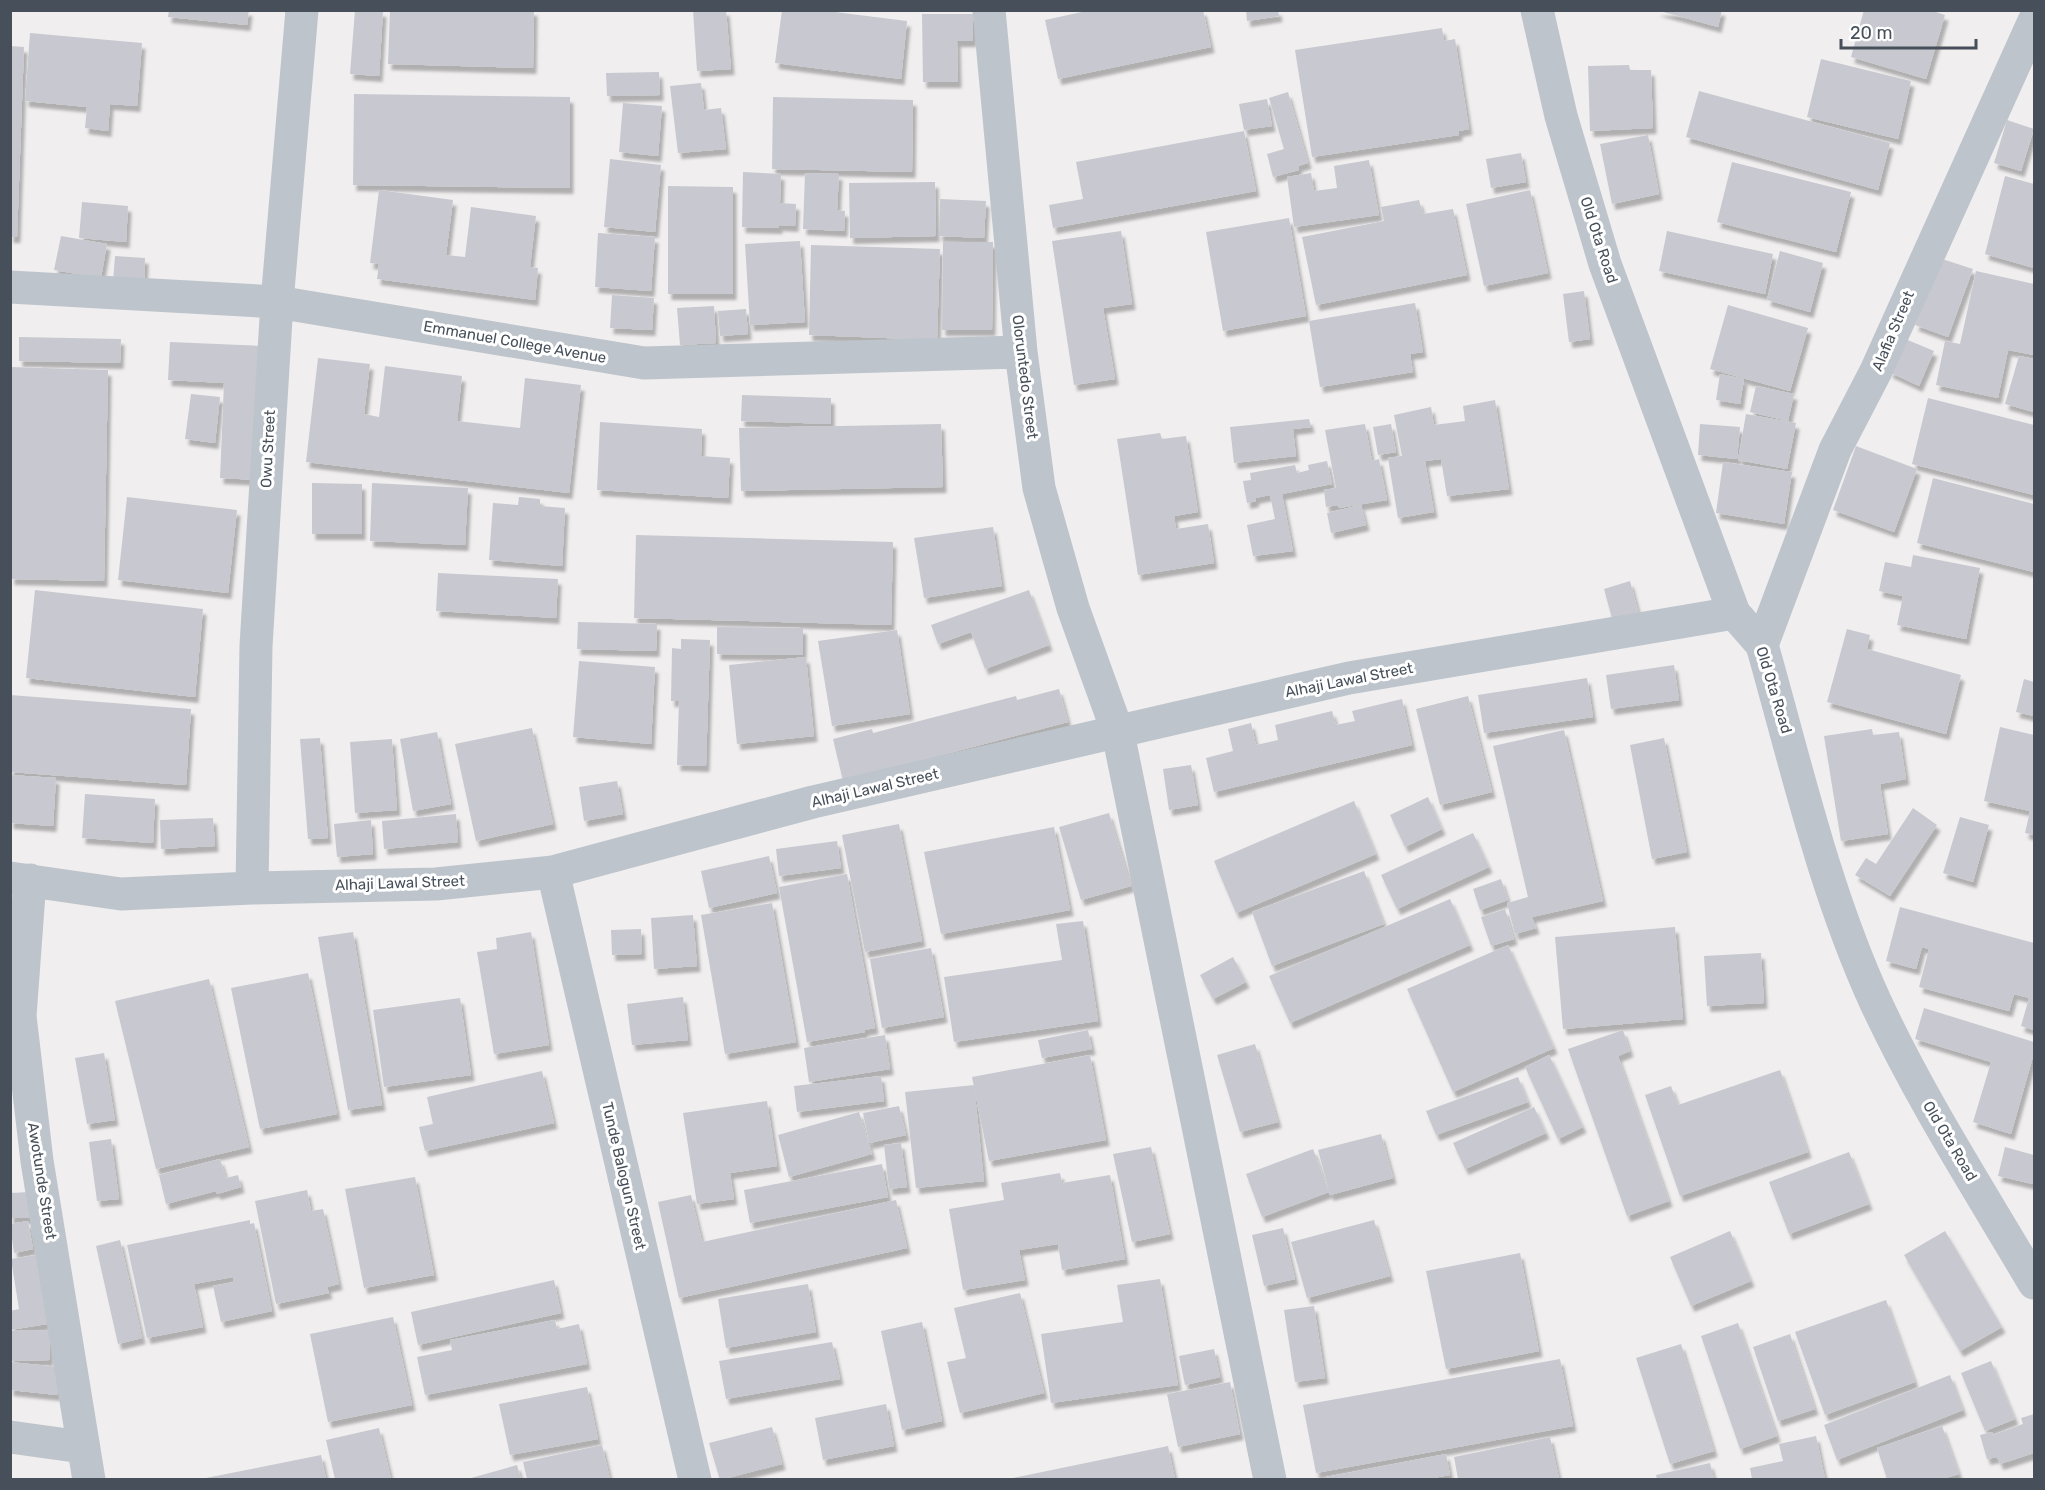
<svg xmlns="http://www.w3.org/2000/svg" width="2045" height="1490" font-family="Rubik,sans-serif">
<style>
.building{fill:#c8c9d0;filter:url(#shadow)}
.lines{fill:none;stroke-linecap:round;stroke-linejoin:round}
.minor{stroke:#bdc4cc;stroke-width:33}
.tertiary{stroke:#bdc4cc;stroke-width:33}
.labels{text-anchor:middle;stroke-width:6;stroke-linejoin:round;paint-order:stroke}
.street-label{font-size:15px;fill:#47505a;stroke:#fff}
</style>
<defs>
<filter id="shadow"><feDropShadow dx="3.5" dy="6" stdDeviation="1.5" flood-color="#0004"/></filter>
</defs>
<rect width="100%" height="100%" fill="#f0eeee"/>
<path class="building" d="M169 10H249L247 25 168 17Z
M355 10 383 11 379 76 350 74Z
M390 10H534L533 68 388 64Z
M693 10H726L731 69 697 71Z
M782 10H819L907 21 901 79 775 63Z
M1091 10H1203L1211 47 1058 79 1045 20Z
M1246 10H1278L1279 16 1247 21Z
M1656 10H1722L1718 27Z
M1864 10H1930L1945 15 1926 79 1851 57Z
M922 14H973V41H957L958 82H923Z
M1442 28 1444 41 1455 39 1469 129 1459 131V135L1312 157 1295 50Z
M30 33 142 43 137 106 110 104 108 131 85 128 87 107 25 101Z
M10 46 24 47 17 237H10Z
M1821 59 1911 81 1898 139 1807 117Z
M1629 65 1630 70H1651L1653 128 1590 131 1588 66Z
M659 72 660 95 607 96 606 73Z
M701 83 704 110 721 108 726 149 678 153 670 86Z
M1699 91 1890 143 1878 190 1686 137Z
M1288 92 1308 163 1298 166 1299 170 1273 177 1267 154 1284 149 1269 98Z
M354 94 570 97V188L353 185Z
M773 97 913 100 912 172 772 169Z
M1267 99 1272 126 1244 130 1239 104Z
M623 103 662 106 658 156 619 152Z
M2007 120 2034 129 2021 171 1994 163Z
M1244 131 1256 191 1053 228 1049 205 1083 199 1076 162Z
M1648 135 1659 194 1612 204 1600 144Z
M1521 153 1526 182 1491 188 1486 159Z
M610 159 661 165 655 232 604 227Z
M1369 160 1379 215 1294 227 1287 177 1311 173 1314 191 1337 188 1334 166Z
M1732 162 1851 192 1836 252 1717 222Z
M743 172 781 174 780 203 796 204 795 226 779 225V228L742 227Z
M805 173 839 174 837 210 845 211 844 231 803 229Z
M2005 176 2034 184V268L1985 254Z
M935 182 936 236 850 238 849 183Z
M668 186 733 187V294H668Z
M379 190 453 200 446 255 465 257 471 207 536 216 530 267 538 268 535 300 377 279 379 264 370 263Z
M1530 190 1548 273 1484 286 1466 204Z
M940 199 986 201 984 238 939 236Z
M1419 200 1423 214 1453 209 1467 275 1316 305 1302 237 1384 221 1381 207Z
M82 202 128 206 126 242 79 238Z
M1289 218 1306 316 1223 331 1206 232Z
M1121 231 1132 304 1103 308 1115 379 1074 385 1052 241Z
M1667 231 1773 254 1765 294 1659 271Z
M598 233 655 237 651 291 595 287Z
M61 236 107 244 101 278 54 270Z
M800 241 805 322 750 325 745 244Z
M943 242H993L992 330H942Z
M811 245 940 249 937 340 809 335Z
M1780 251 1823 263 1810 312 1767 300Z
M115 256 145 258 144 285 113 282Z
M1939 258 1973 269 1948 337 1915 325Z
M1976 271 2034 284V355L2008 350 1998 398 1936 385 1945 341 1960 344Z
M1584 291 1590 339 1569 342 1563 294Z
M612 295 654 298 652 330 610 328Z
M1415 303 1423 352 1410 354 1413 372 1320 387 1309 321Z
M1728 305 1808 328 1790 391 1710 369Z
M714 306 716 343 680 345 677 308Z
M746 309 748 334 720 336 718 311Z
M19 337 121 339 120 363 19 361Z
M1903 338 1934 351 1919 386 1889 372Z
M170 342 263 346 258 480 220 478 224 383 168 380Z
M2019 356 2034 359V412L2005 404Z
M318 358 370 364 364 414 379 417 385 366 462 376 457 421 520 428 525 378 581 385 569 493 306 462Z
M10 367 108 370 104 581 11 579Z
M1720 374 1744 379 1740 404 1716 400Z
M1756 386 1794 394 1788 421 1750 412Z
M191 394 220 397 215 443 185 439Z
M742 395 831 398V424L741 421Z
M1928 398 2034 425V495L1912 464Z
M1495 400 1509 489 1447 496 1441 459 1425 461 1434 512 1398 518 1388 458 1402 456 1394 415 1431 407 1434 425 1465 421 1463 406Z
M1746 414 1796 423 1787 469 1738 460Z
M1309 419 1311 427 1293 429 1296 456 1234 463 1230 427Z
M600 422 702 429 701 456 730 458 728 498 597 490Z
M941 424 943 487 741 491 739 428Z
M1365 424 1372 461 1379 459 1387 500 1339 508 1338 505 1326 507 1324 490 1336 488 1325 430Z
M1391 424 1396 452 1378 455 1373 427Z
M1700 424 1740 427 1737 459 1698 455Z
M1160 433 1162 439 1186 436 1198 512 1174 516 1176 529 1208 524 1214 563 1138 575 1117 439Z
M1856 446 1917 469 1894 532 1833 510Z
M1327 461 1332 484 1282 494 1293 551 1253 556 1247 525 1275 519 1270 495 1255 498 1256 501 1247 503 1243 481 1251 480 1250 473 1295 465 1297 473 1309 470 1308 465Z
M1723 462 1792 472 1784 524 1716 513Z
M1933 478 2034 504V572L1917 543Z
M312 483 362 484V534H312Z
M372 483 468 488 465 545 370 541Z
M127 497 237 510 228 593 118 580Z
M519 497 540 499V506L565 508 562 566 489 560 493 503 518 505Z
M1361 505 1366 525 1331 533 1327 513Z
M993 527 1002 586 924 598 914 538Z
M636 535 893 542 891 625 634 618Z
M1913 555 1980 568 1966 639 1897 625 1903 596 1879 591 1885 562 1911 567Z
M438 573 558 579 556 618 436 611Z
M1630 581 1640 619 1614 626 1604 589Z
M35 590 203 609 195 697 26 678Z
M1029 590 1049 645 985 669 971 632 938 644 931 625Z
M578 622 657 624 656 651 577 649Z
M717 627 803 628V655L717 654Z
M1847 629 1870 635 1867 649 1961 675 1946 734 1827 702Z
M897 630 910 714 832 726 818 641Z
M681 639 710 640 706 766 677 765 679 701H671L672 648 681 649Z
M806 657 814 736 737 744 729 665Z
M579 661 655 667 651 744 573 737Z
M1674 665 1679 700 1611 709 1606 675Z
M1587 678 1593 717 1484 733 1478 695Z
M2024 679 2034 682V716L2016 712Z
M1059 689 1068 722 843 781 833 739 872 729 873 733 1016 696 1017 700Z
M10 695 191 709 186 785 10 772Z
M1468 696 1492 792 1440 805 1416 709Z
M1402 699 1412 745 1214 792 1206 758 1233 751 1228 729 1251 723 1256 745 1278 740 1275 725 1332 711 1336 725 1355 721 1352 711Z
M2000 727 2034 735V835L2025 833 2030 811 1984 801Z
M532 728 553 824 476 841 455 744Z
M1872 729 1873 735 1899 732 1906 779 1880 784 1888 834 1841 841 1824 736Z
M1564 730 1603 901 1532 917 1536 928 1515 934 1507 903 1528 897 1493 746Z
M437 732 451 804 413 811 400 739Z
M320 738 328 838 308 839 300 739Z
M1664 738 1687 852 1652 859 1630 745Z
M392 739 397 810 355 813 350 742Z
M1191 765 1198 805 1169 810 1163 769Z
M10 775 56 778 53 826 10 823Z
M617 781 623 814 584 821 579 787Z
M85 794 155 799 153 843 82 838Z
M1428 797 1442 829 1405 847 1390 815Z
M1354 801 1376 854 1236 913 1214 861Z
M1913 808 1937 825 1890 896 1855 875 1866 858 1876 864Z
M1109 813 1131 886 1081 900 1059 827Z
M456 814 458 842 384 849 382 821Z
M1960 817 1989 825 1973 882 1943 873Z
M213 818 215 846 161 849 160 820Z
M371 820 373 854 337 857 334 824Z
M899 824 922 941 865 952 842 835Z
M1054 827 1070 910 941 934 924 852Z
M1473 833 1489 867 1397 909 1381 875Z
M837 841 841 868 779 876 776 849Z
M769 856 777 893 709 908 701 871Z
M1364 871 1384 924 1272 966 1252 912Z
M847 874 875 1028 864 1030 865 1032 807 1042 779 887Z
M1501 879 1508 900 1480 910 1473 889Z
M1450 899 1470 945 1290 1023 1269 976Z
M772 903 796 1042 725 1054 701 915Z
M1900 907 2034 943V1030L2021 1026 2029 998 2014 994 2009 1011 1919 987 1929 949 1922 947 1916 969 1886 961Z
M1505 909 1514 939 1491 946 1481 917Z
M693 915 697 966 654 969 651 918Z
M1083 921 1098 1021 954 1042 944 977 1062 960 1056 924Z
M1675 927 1683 1019 1563 1029 1555 937Z
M641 929 642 954 612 955 611 930Z
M353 932 382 1105 348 1110 318 937Z
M531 932 549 1045 494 1054 477 952 497 949 496 938Z
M1508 945 1554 1048 1453 1092 1407 989Z
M931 948 944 1017 882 1028 870 959Z
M1761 953 1764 1003 1707 1006 1704 956Z
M1233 957 1246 982 1213 999 1200 975Z
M308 973 337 1114 260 1129 231 988Z
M209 979 249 1147 156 1169 115 1001Z
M683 997 688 1040 632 1045 627 1004Z
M460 998 471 1075 384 1087 373 1010Z
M1924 1008 2034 1042V1053L2011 1134 1973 1122 1991 1062 1915 1039Z
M1088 1030 1092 1049 1042 1058 1038 1040Z
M1623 1030 1630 1051 1618 1056 1669 1201 1627 1216 1568 1049Z
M885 1035 890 1069 809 1082 804 1048Z
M1255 1044 1278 1122 1240 1132 1217 1055Z
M104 1053 115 1120 87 1124 75 1058Z
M1090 1055 1106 1140 989 1161 972 1077Z
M1549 1055 1583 1127 1558 1139 1525 1067Z
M1780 1070 1808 1152 1680 1196 1645 1095 1671 1086 1678 1105Z
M542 1071 554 1123 425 1151 419 1127 433 1124 427 1097Z
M881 1076 884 1101 797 1112 794 1086Z
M1518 1077 1528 1102 1436 1135 1426 1111Z
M974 1085 984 1181 916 1188 905 1092Z
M767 1101 777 1166 730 1173 734 1199 697 1204 683 1113Z
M899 1106 906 1135 869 1143 863 1113Z
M1534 1107 1546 1133 1465 1169 1453 1143Z
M859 1112 872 1154 789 1177 778 1135Z
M1381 1134 1393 1178 1330 1195 1318 1150Z
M111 1139 119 1199 97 1201 89 1142Z
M901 1143 907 1187 889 1189 884 1145Z
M1151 1147 1170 1234 1132 1242 1113 1154Z
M2005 1147 2034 1155 2033 1184 1998 1176Z
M1313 1149 1329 1192 1262 1217 1246 1174Z
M1849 1152 1869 1204 1789 1234 1769 1182Z
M220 1159 226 1178 238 1175 241 1187 217 1194 216 1191 166 1204 159 1175Z
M882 1164 888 1197 750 1223 744 1190Z
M1060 1173 1062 1183 1110 1175 1125 1259 1062 1270 1058 1244 1019 1250 1025 1280 963 1290 949 1209 1004 1200 1001 1183Z
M415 1177 434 1275 364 1288 345 1189Z
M307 1190 311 1211 323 1209 339 1284 327 1287 329 1293 276 1304 255 1201Z
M30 1192 31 1218H10V1193Z
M691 1195 702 1242 896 1200 907 1248 679 1298 658 1202Z
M250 1220V1224L254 1223 272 1311 221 1322 213 1286 234 1282 233 1277 194 1284 203 1327 147 1338 127 1245Z
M1374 1220 1390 1276 1307 1298 1291 1242Z
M28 1221 33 1249 14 1253 10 1224Z
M1283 1228 1295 1279 1264 1286 1252 1235Z
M1730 1231 1751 1281 1691 1306 1670 1257Z
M1945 1231 2002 1327 1960 1351 1904 1255Z
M120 1240 142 1338 118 1344 96 1246Z
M1520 1253 1539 1351 1446 1369 1426 1271Z
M36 1255 47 1324 10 1330V1311L19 1309 11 1259Z
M1160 1279 1178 1385 1051 1403 1041 1334 1123 1322 1117 1285Z
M554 1280 561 1313 418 1345 411 1312Z
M808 1284 816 1332 726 1348 718 1299Z
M1020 1293 1044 1393 960 1413 947 1362 966 1358 954 1308Z
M1886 1300 1915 1382 1825 1415 1795 1332Z
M1314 1306 1325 1378 1295 1382 1284 1310Z
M393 1317 412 1405 328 1422 310 1334Z
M555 1320 557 1329 579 1324 587 1364 425 1395 417 1357 452 1350 450 1340Z
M922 1322 942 1421 902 1430 881 1331Z
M1738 1323 1777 1436 1740 1449 1701 1336Z
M49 1330 50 1360 10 1361V1331Z
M1790 1334 1815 1409 1778 1421 1753 1347Z
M832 1342 840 1379 726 1399 719 1361Z
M1681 1344 1714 1451 1670 1464 1636 1358Z
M1214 1349 1220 1377 1185 1385 1179 1356Z
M1560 1359 1573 1426 1316 1473 1303 1405Z
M1991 1361 2015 1419 1985 1431 1961 1373Z
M10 1362 59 1367 57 1395 10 1390Z
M1950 1375 1963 1410 1837 1460 1824 1425Z
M1230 1382 1240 1434 1178 1447 1167 1394Z
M587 1387 598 1439 510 1455 499 1404Z
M886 1404 894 1446 823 1460 815 1418Z
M2034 1414V1453L2000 1464 1997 1457 1987 1459 1980 1435 1992 1432 1993 1435 2023 1424 2021 1418Z
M1942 1426 1959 1474 1942 1479H1887L1877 1448Z
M772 1427 782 1464 720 1480 709 1443Z
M379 1428 391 1479H335L326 1440Z
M1816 1436 1825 1479H1752L1750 1468 1783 1461 1779 1444Z
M1550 1437 1559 1479H1458L1454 1457Z
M602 1445 610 1479H527L523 1462Z
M1168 1446 1175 1479H1014L1013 1478Z
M1446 1454 1450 1475 1428 1479H1327L1326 1477Z
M321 1455 326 1479H206V1478Z
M1710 1463 1714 1479H1657L1656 1475Z
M517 1465 521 1479H472L471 1478Z"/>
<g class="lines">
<path class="minor" d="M989 10 1021 352 1039 488 1073 608 1118 733 1270 1480
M10 287 277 302 644 363 1021 352
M1762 645 1835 450 1876 371 2034 21
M553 872 695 1480
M10 878 121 894 252 888 436 884 553 872 813 802 1349 678 1734 613
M30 880 20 1016 37 1161 89 1480
M252 888 256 646 277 302 302 10
M10 1437 82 1447"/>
<path class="tertiary" d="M1537 10 1561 116 1605 264 1734 613 1762 645C1796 765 1824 890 1876 1003 1921 1100 1980 1191 2034 1283"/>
</g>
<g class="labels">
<g class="street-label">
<text transform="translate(1599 240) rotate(72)" y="5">Old Ota Road</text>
<text transform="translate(1893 331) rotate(-67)" y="5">Alafia Street</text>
<text transform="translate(515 342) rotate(10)" y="5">Emmanuel College Avenue</text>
<text transform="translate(1025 377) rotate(83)" y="5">Oloruntedo Street</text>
<text transform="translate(268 449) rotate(-87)" y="5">Owu Street</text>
<text transform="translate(1349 680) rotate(-11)" y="5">Alhaji Lawal Street</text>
<text transform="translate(1774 690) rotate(73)" y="5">Old Ota Road</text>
<text transform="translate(875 788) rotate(-13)" y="5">Alhaji Lawal Street</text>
<text transform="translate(400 883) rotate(-2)" y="5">Alhaji Lawal Street</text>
<text transform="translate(1950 1141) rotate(59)" y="5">Old Ota Road</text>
<text transform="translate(624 1176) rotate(77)" y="5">Tunde Balogun Street</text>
<text transform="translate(42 1181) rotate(81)" y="5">Awotunde Street</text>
</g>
</g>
<rect width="2045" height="1490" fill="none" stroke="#47505a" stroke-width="24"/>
<path d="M1841 39v9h135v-9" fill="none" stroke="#47505a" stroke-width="3"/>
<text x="1850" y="39" font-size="18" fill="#47505a" stroke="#ffffff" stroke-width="4.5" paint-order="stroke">20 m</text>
</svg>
